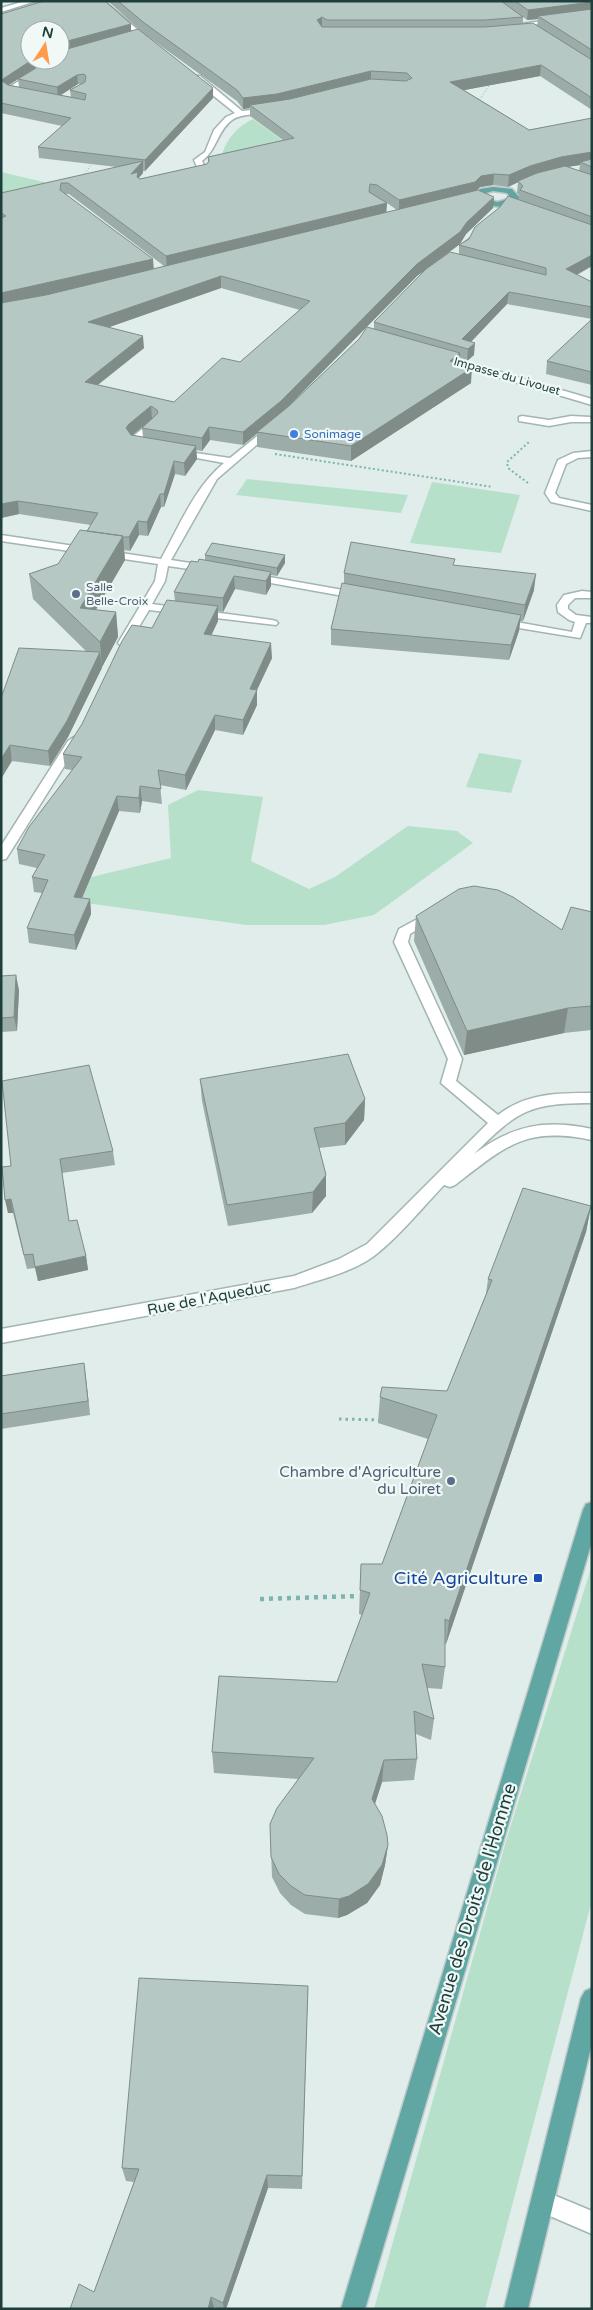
<svg xmlns="http://www.w3.org/2000/svg" width="593" height="2310" font-family="'Varela Round',sans-serif">
<style>
.green{fill:#b7e0ca}
.lines{fill:none;stroke-linecap:round;stroke-linejoin:round}
.minor-casing{stroke:#a2b5b3;stroke-width:3}
.major-casing{stroke:#c0c9c9;stroke-width:3}
.path-far3{stroke:#7db4ae;stroke-width:1;stroke-dasharray:1 2;stroke-linecap:butt}
.path-far2{stroke:#7db4ae;stroke-width:2;stroke-dasharray:2 2.5;stroke-linecap:butt}
.path-far1{stroke:#7db4ae;stroke-width:3;stroke-dasharray:2.5 4;stroke-linecap:butt}
.path{stroke:#7db4ae;stroke-width:4.5;stroke-dasharray:4 5;stroke-linecap:butt}
.minor{fill:#fff;fill-rule:evenodd}
.major{fill:#60a7a3;fill-rule:evenodd}
.wall{fill:#9caca8;fill-rule:evenodd}
.shaded-wall{fill:#7f8c88}
.building{fill:#b5c8c3;stroke:#7f8c88;fill-rule:evenodd}
.shop-dot{fill:#3f7fe0;stroke:#f1f9f7;stroke-width:2}
.service-dot{fill:#5c6f8a;stroke:#f1f9f7;stroke-width:2}
.transit-dot{fill:#1a4fb4;stroke:#f1f9f7;stroke-width:2}
.labels{text-anchor:middle;stroke-width:4.5;stroke-linejoin:round;paint-order:stroke}
.far-street-label{font-size:12px;fill:#1f3f3d;stroke:#f1f9f7}
.far-shop-label{font-size:12px;fill:#366cbe;stroke:#f1f9f7;text-anchor:start}
.far-service-label{font-size:12px;fill:#4e5e75;stroke:#f1f9f7;text-anchor:start}
.street-label{font-size:15px;fill:#1f3f3d;stroke:#f1f9f7}
.service-label{font-size:15px;fill:#4e5e75;stroke:#f1f9f7;text-anchor:end}
.near-transit-label{font-size:18px;fill:#164399;stroke:#f1f9f7;text-anchor:end}
.near-street-label{font-size:18px;fill:#1f3f3d;stroke:#f1f9f7}
</style>
<rect width="100%" height="100%" fill="#e0edea"/>
<path class="green" d="M253 119 289 145 222 154C228 137 237 127 253 119Z
M1 172 61 186 1 198Z
M247 479 408 495 401 513 236 495Z
M432 482 520 495 501 553 410 543Z
M479 753 522 760 511 793 466 787Z
M198 790 263 797 251 861 309 889 335 877 408 826 457 831 473 843 374 915 324 925H247L78 902 87 878 171 858 168 805Z
M592 1565V1900L485 2309H374L506 1841Z"/>
<g class="lines">
<g class="minor-casing">
<path id="minor" d="M25 1H36L1 12V8Z
M97 1H104L152 42V44H148Z
M592 13V17L525 26 522 24Z
M51 60H58L48 69 15 90 25 92V96L5 90Z
M194 76H200L242 111 270 108 274 110C262 118 245 111 232 120 217 131 217 150 202 161L208 172 207 174 191 177 187 175 188 173 199 171 194 160 205 152 214 130 226 117 235 113 194 80Z
M437 355H443L592 399V405L437 359Z
M522 416 549 420 571 416 590 417 592 422H571L549 426 519 421V417Z
M152 421 157 424 139 441 148 445V449L132 446 129 440 131 438Z
M272 424 275 425V429L217 479 171 560 210 566 215 569 210 572 168 566 165 581 152 604 272 620 276 621 278 623 276 625 149 610 128 645H120L118 643 155 581 158 564 1 541V535L161 559C180 525 194 488 224 463L175 454V450L230 458Z
M592 451V457L578 458 566 464 555 493 559 498 592 505V511L551 502 545 493 558 460 573 453Z
M252 574 360 593 365 596 360 599 248 579 247 577Z
M582 591 592 592V598H575L568 605V609L576 615 592 617V623H586L580 638 500 625 494 622 500 619 572 632 575 622 569 620 558 612 557 605 564 595Z
M74 737 80 741 6 859 1 860V846L68 741Z
M432 911 439 915 437 918 410 934 408 942 462 1059 456 1081 498 1115C526 1093 558 1093 592 1093V1103C530 1103 518 1110 474 1154 513 1125 545 1119 592 1129V1140C525 1126 506 1146 455 1185L450 1187 444 1185C423 1207 403 1232 379 1252 357 1271 322 1279 294 1288L1 1343V1329L294 1276 339 1259 367 1244 488 1123 441 1083 448 1059 394 942 399 929Z
M544 2191 592 2211V2234L536 2210 533 2202 536 2194Z"/>
</g>
<g class="major-casing">
<path id="major" d="M493 187 512 189 520 198C508 210 486 209 474 197L480 189ZM493 191 507 193 511 198 497 202 483 197 486 193Z
M592 1502V1541L365 2309H341L583 1510 586 1504Z
M592 1988V2043L528 2309H504L581 1998 585 1991Z"/>
</g>
<path class="path-far3" d="M478 102 490 84
M83 176 94 161"/>
<path class="path-far2" d="M275 454 493 487
M528 483 508 468 507 462 529 442"/>
<path class="path-far1" d="M339 1419 381 1420"/>
<path class="path" d="M260 1599 359 1596"/>
<use href="#minor" class="minor"/>
<use href="#major" class="major"/>
</g>
<path class="wall" d="M108 1H592V110L540 76 464 90 529 130 592 118V266L577 275 592 282V319L507 304 471 342 474 355 467 361 459 359V364L471 383 351 461 257 447V433L243 445 210 440 202 451 196 450 197 459 185 476 175 474 164 507H161L148 536 139 535 130 551 124 550 125 560 96 610 116 612 118 637 102 667V666L68 737 50 766 12 761 1 698 86 651 33 599 29 574 58 564 87 531 91 525 19 514 1 518V193L117 167 39 158 38 147 62 126 1 113V14L131 31 213 88V98L145 171H143V173L138 178 140 179 207 164 208 163V157L283 140 250 116V108L243 109 237 101 143 33ZM523 17 527 20 538 19 537 26 523 24ZM60 30V60L21 78 48 60H30ZM18 79 19 87 9 85ZM78 84H81L70 90 71 97 60 95ZM580 165 579 171 568 167ZM518 182 517 193 519 195V200L459 245V254L374 322V329L286 408 417 276 460 244 466 234 493 208 476 191 480 187 493 185 508 187ZM66 194H69L164 266 154 269ZM387 203 397 210 386 212ZM221 288 300 310 240 362 174 402 98 385 144 348 110 327ZM147 423 142 428 143 437 132 435Z
M592 319V385L546 374 547 361Z
M205 555H285V563L277 576 271 575V586L266 595 235 589 223 612 218 611V621L211 635 272 658 257 690V705L243 735 215 730 186 790 160 785 162 804 142 801 140 813 119 811 82 898 90 899 91 914 76 950 29 943 27 928 42 893 34 892 32 877 37 868 19 864 17 849 72 770 65 769 63 754 152 628 175 601 174 592 198 562 205 560Z
M455 565 534 590 523 621H520L519 631 509 660 331 645V629L344 583V573Z
M592 912V1030L564 1033 464 1055 414 941 416 916 562 930Z
M1 976 19 990 17 1031 1 1032Z
M200 1079 365 1099 364 1120 345 1145 319 1148 326 1175V1196L312 1213 228 1226 202 1101Z
M113 1151 115 1165 62 1173 69 1221 86 1256 88 1270 38 1281 35 1268 27 1269 13 1213H8L2 1167Z
M591 1206 586 1232 446 1644H445V1667L442 1689 427 1688 434 1719 431 1740 416 1734 417 1759 414 1780 382 1782 375 1804 388 1845 385 1865 380 1885 367 1903 347 1915 338 1918 305 1914 291 1905 280 1893 272 1877 270 1824 298 1779 214 1773 212 1752 337 1682 362 1615 359 1614 361 1564H382L428 1439 378 1423 380 1397 447 1391 486 1294 488 1279Z
M84 1363 90 1415 1 1429V1376Z
M308 1986 302 2189 268 2188 226 2309H217L214 2307 213 2309H70L94 2292 134 2182 126 2181 122 2168Z"/>
<path class="shaded-wall" d="M592 2V12L538 16V19L527 20 528 10Z
M322 17V27L317 20Z
M131 24V33L60 53V43Z
M32 60H48L4 88 2 81 3 79Z
M541 65 540 76 449 93 450 82Z
M371 71V82L277 105H250V108L243 109V98Z
M77 75 78 84 58 97 57 87Z
M213 88V98L145 171V160Z
M592 152V163L580 162V165L560 168 529 177 508 187 509 175 530 166 561 157Z
M143 161V173L138 179 131 174Z
M494 174 493 185 480 187 474 193 399 212V200L481 176Z
M494 197 493 208 466 234 460 244 417 276 281 414 243 445V432L417 264 467 222Z
M387 203 386 215 167 268 166 256Z
M592 255V266L565 281 566 269Z
M153 259 154 271 1 306V293Z
M221 276V288L89 334 88 322Z
M509 292 507 304 465 348 462 339Z
M143 336 144 348 86 394 85 382Z
M475 343 474 355 467 361 468 349Z
M460 353 459 368 450 361Z
M472 368 471 383 351 461V446Z
M151 406 152 419 130 437 126 428 129 424Z
M209 427 210 440 202 451V438Z
M196 446 197 459 185 476 184 463Z
M174 461 175 474 164 507V494Z
M160 494 161 507 148 536 147 522Z
M18 501 19 514 1 518V504Z
M138 521 139 535 130 551 129 537Z
M123 536 125 560 85 628 80 608Z
M285 555V563L277 576V568Z
M271 572V586L266 595V581Z
M536 574 534 590 523 621 525 605Z
M234 576 235 589 223 612V598Z
M218 606V621L205 649 204 634Z
M116 612 118 637 102 667 100 642Z
M521 615 519 631 509 660 511 645Z
M271 643 272 658 254 696 257 690V705L243 735V720L250 689Z
M100 652 102 668 68 737 50 766 48 751Z
M215 715V730L186 790 185 775Z
M10 745 12 761 1 779V759Z
M140 786 142 801 140 813 139 798Z
M117 796 119 811 76 912 74 897Z
M90 899 91 914 76 950 74 935Z
M16 975 19 990 17 1031 14 1017Z
M568 1008 564 1033 464 1055 467 1031Z
M365 1099 364 1120 345 1145V1123Z
M326 1175V1196L312 1213 313 1192Z
M11 1199 13 1213H8L5 1200Z
M591 1206 586 1232 446 1644 449 1621Z
M86 1256 88 1270 38 1281 35 1267Z
M84 1363 86 1378 90 1415 88 1401Z
M384 1760 382 1782 370 1819 372 1799Z
M388 1845 385 1865 380 1885 367 1903 347 1915 338 1918 339 1899Z
M267 2175 268 2188 226 2309H224L223 2303Z
M211 2297 214 2307 213 2309H208Z"/>
<path class="building" d="M44 1H105L131 24 60 43V30H30V60H32L3 79 2 81 8 85 85 100 86 94 70 90 85 82 86 76 84 74 77 75 57 87 18 79 49 60H60V51L138 29 213 88 145 160 38 147 71 118 1 103V14Z
M118 1H501L523 17 485 20H327L322 17 317 20 322 27H485L533 23 592 60V98L541 65 450 82 529 130 592 118V152L561 157 530 166 509 175 494 174 481 176 475 182 399 200 377 185 370 184 369 192 387 203 166 256 68 183H61L60 190 153 259 1 293V218L6 216 1 213V193L143 161 131 174 138 172 137 177 140 179 207 164 209 161 208 157 294 138 250 105 290 99 371 79 406 81 412 78 407 73 371 71 277 94 243 98 237 90 143 22Z
M515 1H592V2L528 10Z
M592 9V50L538 16Z
M592 159V167L580 162Z
M565 166 592 175V217L520 190 523 186 518 181 537 173Z
M478 190 494 197 467 222 460 232 417 264 281 401 243 432 209 427 202 438 142 428 158 413 157 410 151 406 129 424 126 428 131 435 196 446 184 463 174 461 164 494H160L147 522 138 521 129 537H122L123 536 87 531 98 513 18 501 1 504V303L46 295ZM221 276 310 301 240 362 222 358 174 402 85 382 143 336 88 322Z
M508 196 592 225V255L566 269 592 282V307L509 292 462 339 475 343 468 349 374 322 426 269 450 252 546 275V268L459 245 469 239 475 227 500 207Z
M592 319V372L547 361Z
M367 327 460 353 450 361 472 368 351 446 257 432 289 406 359 339Z
M80 530 123 536 80 608 116 612 100 642 29 574 58 564Z
M351 542 455 559 453 565 536 574 525 605 344 573Z
M212 543 285 555 277 568 205 555Z
M199 559 271 572 266 581 234 576 223 598 174 592 191 561 198 562Z
M342 583 521 615 511 645 331 629Z
M167 600 218 606 204 634 271 643 250 689 257 690 243 720 215 715 185 775 158 770 161 789 140 786 139 798 117 796 74 897 90 899 74 935 27 928 48 880 32 877 45 855 17 849 29 827 82 757 63 754 82 724 122 641 132 625 152 628Z
M19 648 100 652 67 721 48 751 10 745 1 759V698Z
M474 886 498 890 513 897 562 930 571 907 592 912V1006L568 1008 467 1031 416 916 459 889Z
M16 975 14 1017 1 1018V976Z
M348 1054 365 1099 345 1123 314 1128 326 1175 313 1192 227 1205 200 1079Z
M89 1065 113 1151 60 1159 69 1221 77 1220 86 1256 35 1267 33 1254 24 1255 11 1199 5 1200 2 1167 11 1166 2 1081Z
M523 1188 591 1206 449 1621 445 1619V1667L422 1664 434 1719 414 1711 417 1759 384 1760 372 1799 382 1816 387 1835 388 1845 382 1865 368 1884 349 1896 339 1899 305 1895 291 1886 279 1874 271 1857 270 1824 277 1808 314 1758 212 1752 219 1676 337 1682 370 1593 360 1590 361 1564H382L437 1415 380 1397 382 1387 447 1391 492 1280 488 1279Z
M84 1363 88 1401 1 1414V1376Z
M139 1978 308 1986 302 2176 267 2175 223 2303 211 2297 208 2309H70L79 2284 94 2292 139 2169 122 2168Z"/>
<circle class="shop-dot" cx="294" cy="434" r="5"/>
<g class="service-dot">
<circle cx="76" cy="594" r="5"/>
<circle cx="451" cy="1481" r="5"/>
</g>
<rect class="transit-dot" x="533" y="1573" width="10" height="10" rx="2.5"/>
<g class="labels">
<g class="far-street-label">
<text transform="translate(507 376) rotate(16)" y="4">Impasse du Livouet</text>
</g>
<g class="far-shop-label">
<text x="304" y="438">Sonimage</text>
</g>
<g class="far-service-label">
<text x="86" y="591">Salle<tspan x="86" dy="14">Belle-Croix</tspan></text>
</g>
<g class="street-label">
<text transform="translate(209 1298) rotate(-11)" y="5">Rue de l'Aqueduc</text>
</g>
<g class="service-label">
<text x="441" y="1477">Chambre d'Agriculture<tspan x="441" dy="17">du Loiret</tspan></text>
</g>
<g class="near-transit-label">
<text x="528" y="1584">Cité Agriculture</text>
</g>
<g class="near-street-label">
<text transform="translate(472 1909) rotate(-73)" y="6">Avenue des Droits de l'Homme</text>
</g>
</g>
<rect width="593" height="2310" fill="none" stroke="#1f3f3d" stroke-width="5"/>
<g transform="translate(45 45) rotate(12)"><circle r="24" fill="#f1f9f7" stroke="#9dafad"/>
<path d="M0-4L9 19L0 12L-9 19Z" fill="#ff9c4c"/>
<text y="-8" font-size="14" font-weight="bold" text-anchor="middle" fill="#1f3f3d">N</text>
</g>
</svg>
